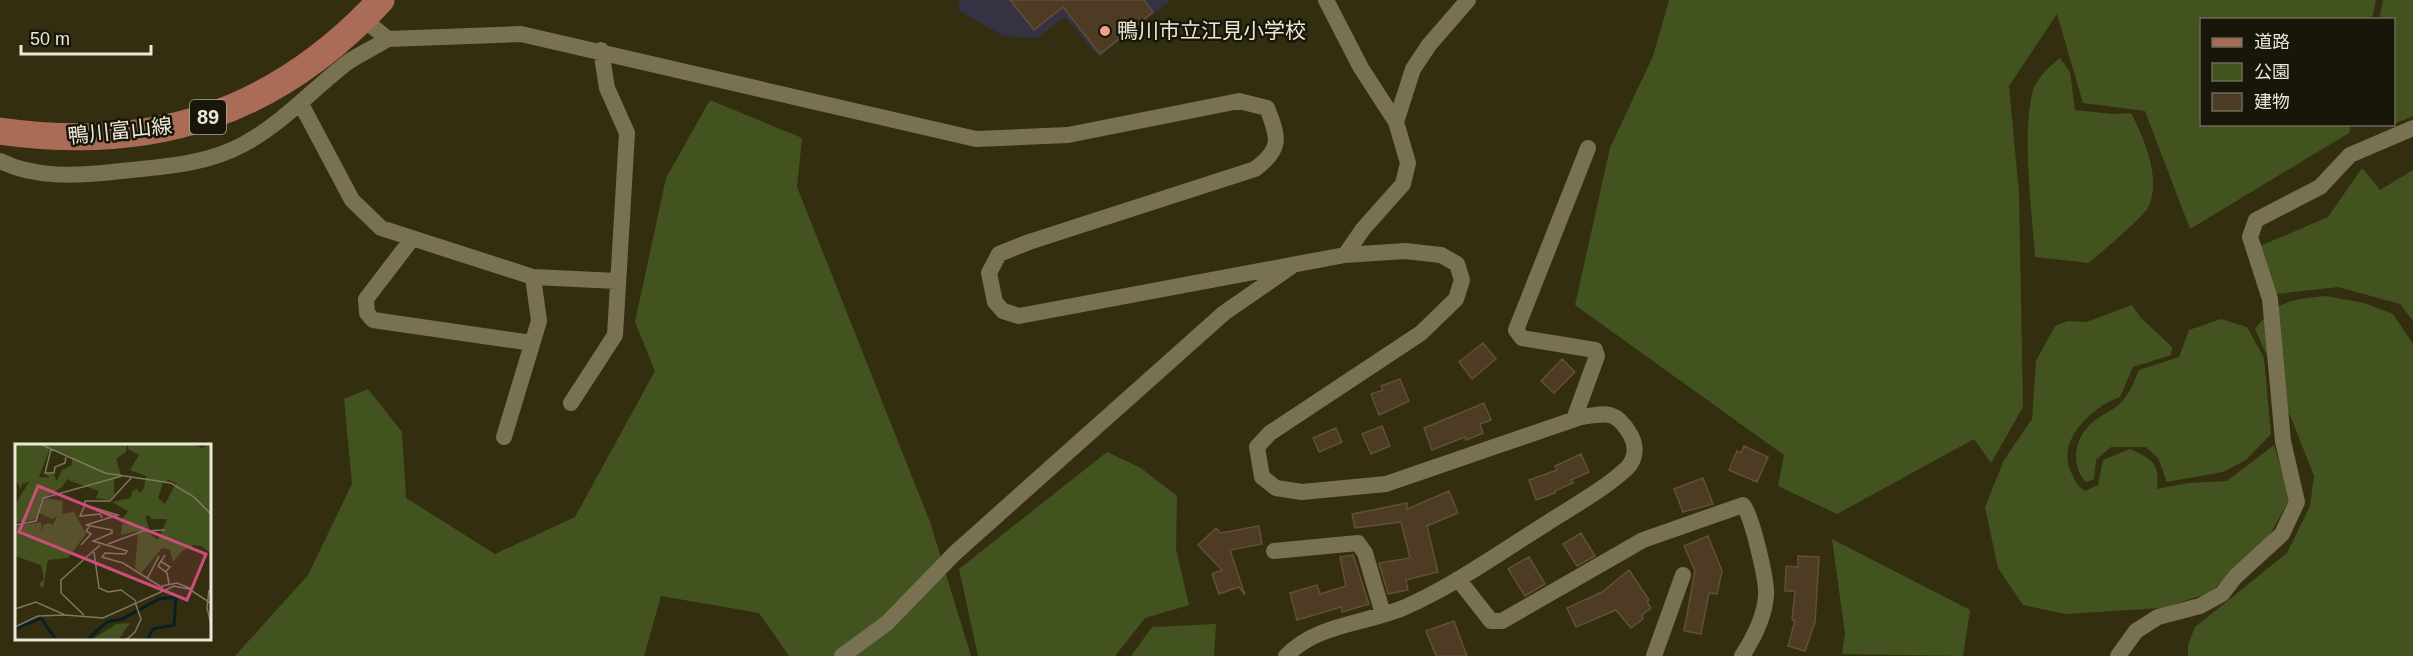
<svg xmlns="http://www.w3.org/2000/svg" width="2413" height="656" font-family="Helvetica,'Noto Sans JP',sans-serif">
<style>
.education{fill:#353243}
.green{fill:#43531f}
.building{fill:#4d3c23;stroke:#624f36;stroke-width:1.5}
.lines{fill:none;stroke-linecap:round;stroke-linejoin:round}
.minor{stroke:#787252;stroke-width:16}
.primary{stroke:#aa6c57;stroke-width:27}
.poi-dot{fill:#f39f83;stroke:#181609;stroke-width:2}
.labels{text-anchor:middle;stroke-width:5;stroke-linejoin:round;paint-order:stroke}
.shield{fill:#181609;stroke:#aca999;stroke-width:1.5}
.shield-label{font-size:20px;font-weight:bold;fill:#ebe8d7}
.poi-label{font-size:21px;fill:#ebe8d7;stroke:#181609;text-anchor:start}
.street-label{font-size:21px;fill:#ebe8d7;stroke:#181609}
.inset-river{fill:none;stroke:#072026;stroke-width:3}
.inset-road{fill:none;stroke:#7d7860;stroke-width:1.5}
.view{fill:#cc4c7a;fill-opacity:0.15;stroke:#cc4c7a;stroke-width:3}
.inset-edge{fill:none;stroke:#ebe8d7;stroke-width:3}
</style>
<rect width="100%" height="100%" fill="#342e10"/>
<path class="education" d="M958 0H1171L1099 57 1065 17 1037 38 1003 36 960 11Z"/>
<path class="green" d="M1669 0H2376L2372 19 2202 20V124L2351 125 2349 133 2190 229 2145 111 2083 103 2057 14 2009 86 2019 193 2023 407 1991 463 1974 439 1837 514 1778 486 1784 455 1575 305 1610 148 1653 56Z
M2383 0H2413V116L2394 124V20L2379 19Z
M2060 58 2070 72 2075 110 2112 114 2131 113C2144 138 2161 177 2149 206 2145 216 2100 253 2089 263L2035 257C2032 208 2022 140 2032 94 2035 79 2049 67 2060 58Z
M710 100 802 138 797 187 930 522 971 656H789L759 613 661 596 644 656H235L308 575 352 484 344 399 368 389 402 432 406 498 495 554 575 517 655 371 635 322 666 178Z
M2362 168 2380 190 2413 170V321L2400 304 2338 287 2276 294 2260 246 2328 217Z
M2325 296 2364 303 2393 314 2413 344V656H2188V645L2195 627 2287 553 2310 506 2314 476 2290 415 2273 389 2268 358 2255 329C2277 300 2291 300 2325 296Z
M2132 305 2141 318 2172 347 2171 355 2133 367 2120 397C2092 407 2056 440 2071 472 2075 481 2077 486 2085 491L2098 485 2103 460 2130 449C2153 460 2160 463 2157 489L2188 483 2227 481 2274 445 2290 498 2267 540 2210 593 2162 608 2065 614 2023 605 1998 568 1985 507 2004 460 2032 419 2036 361 2055 326 2067 321 2086 322Z
M2221 319 2247 327 2264 358 2271 434 2246 460 2223 472 2167 482 2158 458 2146 447H2111L2096 460 2094 479 2086 482C2069 464 2075 436 2094 421 2104 413 2117 409 2124 399 2131 391 2135 379 2139 370L2179 357 2189 330Z
M1107 452 1141 468 1177 496 1176 549 1189 605 1145 618 1115 656H978L959 569Z
M1832 539 1970 610 1963 656 1842 654 1845 634Z
M1216 624 1214 656H1131L1152 627Z"/>
<path class="building" d="M1010 0H1144L1153 12 1100 54 1063 7 1034 30Z
M1483 343 1496 359 1472 379 1459 362Z
M1562 359 1575 372 1554 393 1541 381Z
M1400 379 1409 401 1379 415 1371 394 1383 390 1381 386Z
M1484 403 1491 420 1480 424 1483 433 1466 440 1465 437 1432 450 1424 428Z
M1382 426 1390 446 1371 454 1362 434Z
M1336 428 1342 442 1319 452 1313 438Z
M1744 446 1768 457 1757 482 1729 470 1737 451 1741 453Z
M1581 454 1589 472 1571 480 1573 483 1555 491V493L1536 500 1529 480 1557 470 1555 466Z
M1703 478 1713 504 1683 512 1674 489Z
M1449 491 1458 513 1427 526 1438 572 1406 580 1408 590 1388 594 1379 563 1410 558 1401 522 1355 528 1352 514 1407 503V509Z
M1259 526 1262 544 1230 550 1245 595 1239 587 1219 594 1212 574 1222 570 1198 545 1216 528 1221 533Z
M1581 533 1595 556 1577 566 1563 544Z
M1708 536 1722 571 1717 594 1709 593 1701 634 1684 631 1695 571 1684 546Z
M1353 555 1369 604 1342 612 1341 607 1297 620 1290 593 1317 585 1320 594 1346 586 1340 557Z
M1798 556 1819 557 1815 622 1805 651 1788 646 1795 621 1792 620 1795 591H1785L1786 566 1798 567Z
M1529 557 1545 584 1525 596 1508 569Z
M1629 570 1649 600 1647 602 1651 608 1642 615 1643 619 1631 628 1616 610 1576 627 1567 608 1602 592Z
M1454 621 1467 656H1436L1426 631Z"/>
<g class="lines">
<path class="minor" d="M1326 0 1361 68 1396 122 1408 163 1403 184 1363 229 1345 255
M363 19 388 39 521 34 976 139 1068 135 1239 101 1267 108C1279 138 1282 149 1255 169L1029 242 999 254 989 273 995 302 1003 311 1019 316 1345 255 1405 251 1441 255 1457 264 1462 280 1456 299 1421 333 1270 433 1257 447 1262 477 1276 488 1302 492 1386 484 1581 417C1607 413 1616 410 1630 434 1637 445 1636 459 1627 468 1605 489 1570 508 1544 525 1498 554 1453 586 1403 608 1364 624 1317 624 1286 656
M301 104 352 200 381 228 533 277 539 321 504 437
M1396 122 1413 69 1429 45 1468 0
M0 161C34 178 75 176 112 172 157 167 204 166 244 144 284 122 313 89 348 62 360 54 375 47 388 39
M412 239 366 299 367 313 373 320 532 343
M533 277 617 281
M571 403 615 335 627 133 607 88 601 50
M1574 419 1597 356 1595 350 1522 338 1516 330 1588 148
M1274 551 1358 543 1365 553 1383 614
M1458 579 1491 621H1502L1643 540 1743 505C1752 516 1767 580 1766 595 1765 617 1753 639 1742 656
M842 656 887 623 955 553 1224 313 1292 266
M1654 656 1683 575
M2118 656 2136 631 2158 617 2200 606 2222 594 2235 577 2282 534 2297 502 2283 441 2270 299 2250 237 2256 220 2320 187 2350 155 2413 128"/>
<path class="primary" d="M0 131C153 153 275 114 381 0"/>
</g>
<circle class="poi-dot" cx="1105" cy="31" r="6"/>
<g class="labels">
<rect class="shield" x="190" y="100" width="36" height="34" rx="4.5"/>
<g class="shield-label">
<text x="208" y="124">89</text>
</g>
<g class="poi-label">
<text x="1117" y="38">鴨川市立江見小学校</text>
</g>
<g class="street-label">
<text transform="translate(120 131) rotate(-6)" y="7">鴨川富山線</text>
</g>
</g>
<g transform="translate(15 444)">
<rect width="196" height="196" fill="#342e10"/>
<path d="M0 0H112L111 8 101 15 106 31 99 35V51L94 56 81 54 84 47 53 36 54 33 47 43 26 56 24 62 30 54 48 57 47 70 59 68 71 90 53 114 33 116 28 145 24 140 29 135 26 121 0 112V82L26 78 27 88 28 81 34 79 38 81 30 97 42 72 37 75 24 69 22 75 0 79V61L14 38 7 40 6 45 0 36ZM35 4 57 13V21L47 26 42 37 38 30 29 29 35 34 24 33ZM113 0H177L187 4 196 0V110L186 102 179 101 167 107 158 118 155 106 147 104 126 129 120 124 123 87 106 91 107 80H110L105 78 113 67 97 58 116 54 117 47 122 45 125 49 129 44 131 32 115 26 124 11 113 5ZM154 36 161 39 150 60 143 54 148 39ZM134 71 137 75H152L143 96 137 92 130 73ZM115 179 103 196H76L102 180Z" fill="#43531f" fill-rule="evenodd"/>
<path class="inset-river" d="M0 185 26 174 41 196M72 196 92 178 107 175 144 155 161 153 159 181 138 185 132 196"/>
<path class="inset-road" d="M25 0 90 29 156 39 179 53 197 71M36 5 30 29H39L40 23 50 19 51 11M117 33 95 57H70V61L103 71 71 81 97 86V89L78 97 112 107 110 110 90 109 87 113 108 119 148 144M70 61 65 72 85 70 87 74M0 81 21 77 28 54 107 32M93 100 128 87 150 86M66 101 76 90 71 87 74 83M79 108 84 144 93 148 106 146 121 157M150 111 143 122 152 129 154 140M145 117 155 123 150 128M132 135 144 112M147 142 162 139 177 145M194 146 192 164 197 184M0 165 21 158 50 171 88 174 159 142 174 145 197 160M69 171 46 149V136L85 101M0 183 23 172 50 171M111 196 120 188 126 175 120 158"/>
<path class="view" d="M23 42 191 110 172 156 4 88Z"/>
<rect width="196" height="196" class="inset-edge"/>
</g>
<rect x="2200" y="18" width="195" height="108" fill="#181609" stroke="#6c6a5b" stroke-width="1.5"/>
<rect x="2212" y="38" width="30" height="9" fill="#aa6c57" stroke="#6c6a5b" stroke-width="1.5"/>
<text x="2254" y="48" font-size="18" fill="#ebe8d7">道路</text>
<rect x="2212" y="63" width="30" height="18" fill="#43531f" stroke="#6c6a5b" stroke-width="1.5"/>
<text x="2254" y="78" font-size="18" fill="#ebe8d7">公園</text>
<rect x="2212" y="93" width="30" height="18" fill="#4d3c23" stroke="#6c6a5b" stroke-width="1.5"/>
<text x="2254" y="108" font-size="18" fill="#ebe8d7">建物</text>
<path d="M21 45v9h130v-9" fill="none" stroke="#ebe8d7" stroke-width="3"/>
<text x="30" y="45" font-size="18" fill="#ebe8d7" stroke="#181609" stroke-width="4.5" paint-order="stroke">50 m</text>
</svg>
